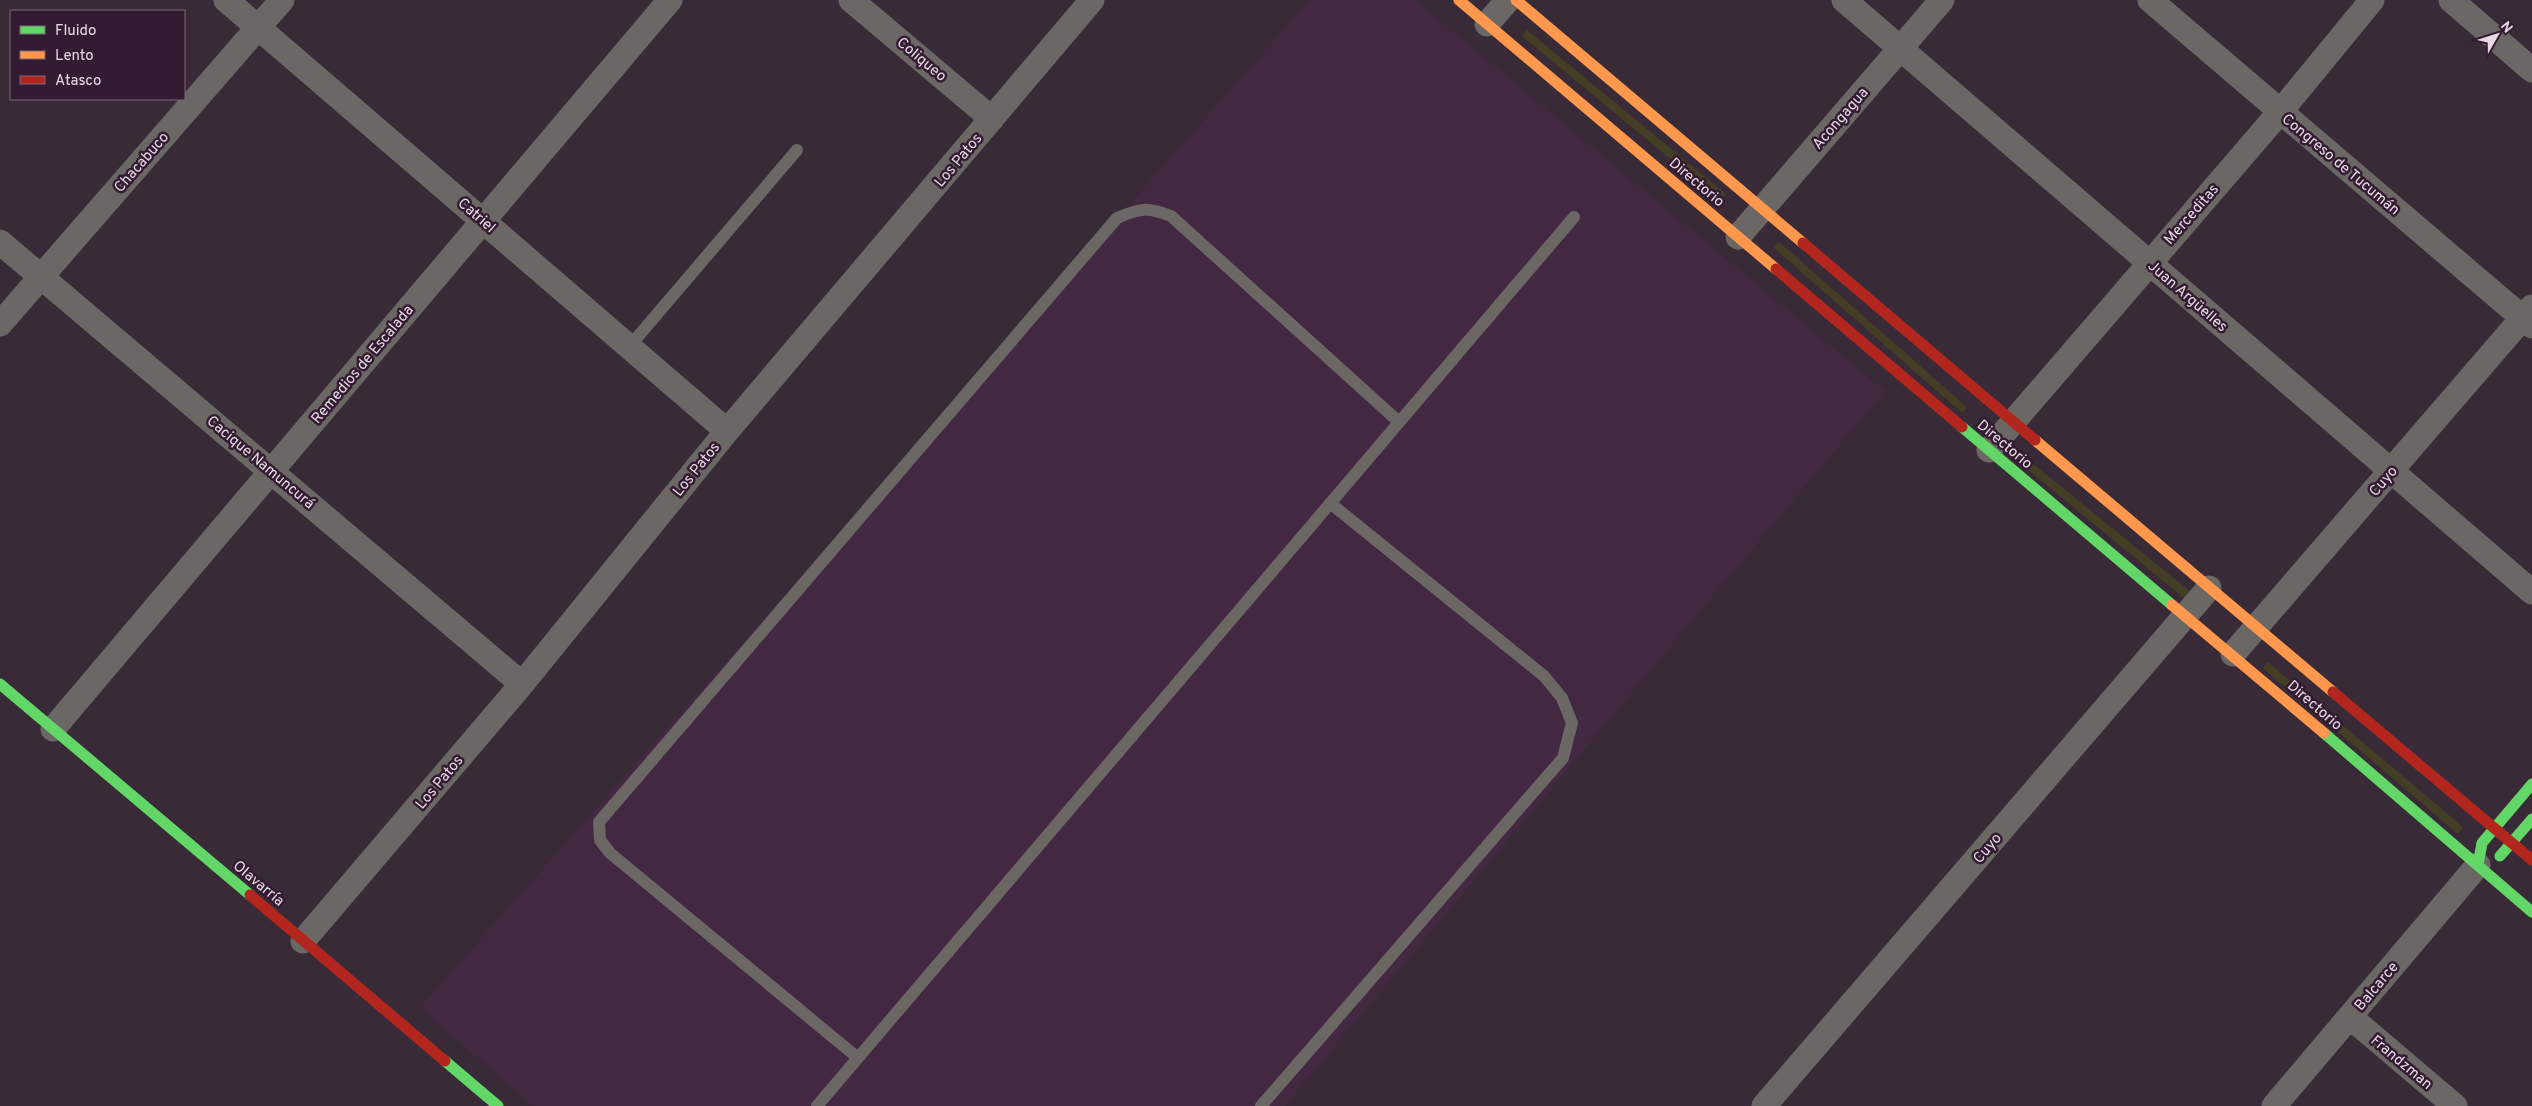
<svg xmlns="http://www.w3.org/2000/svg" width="2532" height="1106" font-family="Overpass,sans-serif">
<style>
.built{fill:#432841}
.green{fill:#443e24}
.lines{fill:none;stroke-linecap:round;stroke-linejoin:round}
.lane{stroke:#6a6764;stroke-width:12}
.street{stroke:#6a6764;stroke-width:25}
.fast{stroke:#63d668;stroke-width:11}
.slow{stroke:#ff974d;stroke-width:11}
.jam{stroke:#b3261e;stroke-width:11}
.labels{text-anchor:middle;stroke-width:5;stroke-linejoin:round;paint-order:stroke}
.street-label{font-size:15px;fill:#e8d9e6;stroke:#331c31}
</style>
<rect width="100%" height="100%" fill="#382b37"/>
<path class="built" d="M1310 0H1415L1885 391 1285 1106H533L420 1008Z"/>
<path class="green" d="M1527 30 1726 194 1721 201 1522 36Z
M1779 242 1967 407 1962 413 1774 248Z
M2021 454 2191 592 2185 599 2016 460Z
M2268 662 2463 827 2458 834 2263 668Z"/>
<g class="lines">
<path class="lane" d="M629 347 797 150
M858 1058 610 853 600 840 599 822 1117 218C1140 208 1148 207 1171 216L1399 422
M817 1106 1574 217
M1261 1106 1563 758 1572 723 1562 698 1544 676 1330 503"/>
<path class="street" d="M226 0 727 431
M851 0 992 119
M1844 0 2532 592
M2150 0 2532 326
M2451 0 2532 70
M1487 24 1508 0
M1738 237 1942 0
M0 242 522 684
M0 324 282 0
M1989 450 2280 112 2372 0
M2233 654 2532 307
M53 729 670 0
M303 941 522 684 727 431 1092 0
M2350 1017 2455 1106
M1764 1106 2209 588
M2274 1106 2478 865"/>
<path class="fast" d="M1962 427 2172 605
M0 684 250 895
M2324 733 2532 912
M2500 856 2532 819
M2478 865 2482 843 2532 784
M445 1061 498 1106"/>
<path class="slow" d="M1459 0 1776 269
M1516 0 1803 243
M2035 440 2333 692
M2172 605 2324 733"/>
<path class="jam" d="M1803 243 2035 440
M1776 269 1962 427
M2333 692 2532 860
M250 895 445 1061"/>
</g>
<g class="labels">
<g class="street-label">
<text transform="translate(922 59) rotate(40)" y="5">Coliqueo</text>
<text transform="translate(1840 118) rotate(-49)" y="5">Acongagua</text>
<text transform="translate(958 160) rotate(-50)" y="5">Los Patos</text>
<text transform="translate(141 162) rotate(-49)" y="5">Chacabuco</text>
<text transform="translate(2341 164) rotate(40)" y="5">Congreso de Tucumán</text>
<text transform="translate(1697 182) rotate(40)" y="5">Directorio</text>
<text transform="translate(2191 214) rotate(-49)" y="5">Merceditas</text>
<text transform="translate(477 215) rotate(41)" y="5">Catriel</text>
<text transform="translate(2188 296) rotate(41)" y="5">Juan Argüelles</text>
<text transform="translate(362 364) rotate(-50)" y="5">Remedios de Escalada</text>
<text transform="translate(2005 444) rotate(40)" y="5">Directorio</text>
<text transform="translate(261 462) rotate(40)" y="5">Cacique Namuncurá</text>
<text transform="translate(696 469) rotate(-51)" y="5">Los Patos</text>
<text transform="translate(2383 481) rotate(-49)" y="5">Cuyo</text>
<text transform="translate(2315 705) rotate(41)" y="5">Directorio</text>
<text transform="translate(439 782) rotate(-50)" y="5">Los Patos</text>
<text transform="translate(1987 848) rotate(-49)" y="5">Cuyo</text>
<text transform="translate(259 883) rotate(40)" y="5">Olavarría</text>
<text transform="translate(2376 986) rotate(-50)" y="5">Balcarce</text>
<text transform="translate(2402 1062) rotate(40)" y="5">Frandzman</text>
</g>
</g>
<rect x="10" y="10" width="175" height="90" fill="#331c31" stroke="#7b6879"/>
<rect x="20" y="26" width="25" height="8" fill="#63d668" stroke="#7b6879"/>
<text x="55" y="35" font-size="15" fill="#e8d9e6">Fluido</text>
<rect x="20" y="51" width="25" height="8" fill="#ff974d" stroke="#7b6879"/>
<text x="55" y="60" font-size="15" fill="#e8d9e6">Lento</text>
<rect x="20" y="76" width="25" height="8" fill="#b3261e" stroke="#7b6879"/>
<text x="55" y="85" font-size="15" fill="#e8d9e6">Atasco</text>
<g transform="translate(2497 35) rotate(51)" stroke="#331c31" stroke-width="4" paint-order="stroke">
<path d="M0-4L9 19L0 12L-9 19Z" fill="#e8d9e6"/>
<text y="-8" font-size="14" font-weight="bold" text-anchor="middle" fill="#e8d9e6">N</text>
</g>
</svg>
